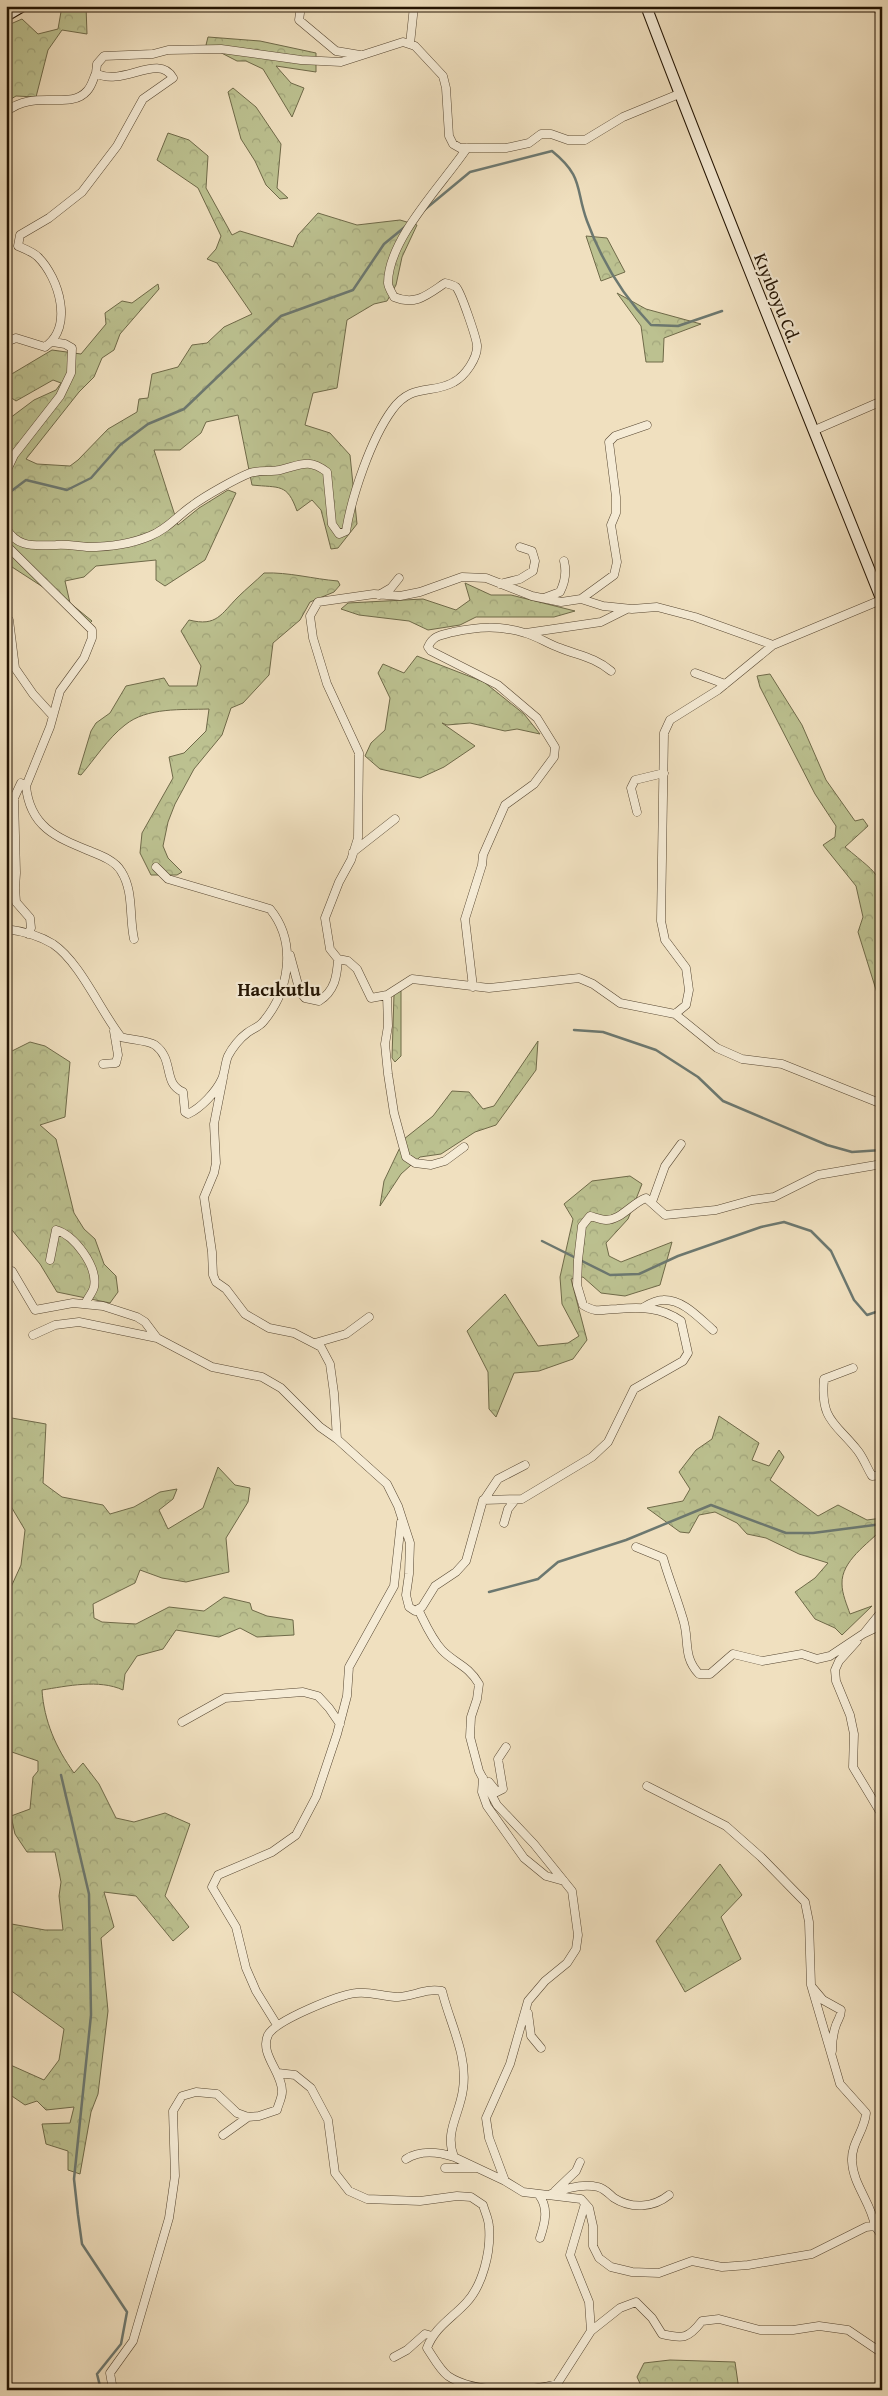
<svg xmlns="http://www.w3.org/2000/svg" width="888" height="2396" font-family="'Gentium Book Plus',serif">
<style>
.forest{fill:url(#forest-crowns);stroke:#6f6a49}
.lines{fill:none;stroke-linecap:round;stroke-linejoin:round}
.stream{stroke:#6c7870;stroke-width:2.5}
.street-casing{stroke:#564631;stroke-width:9}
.secondary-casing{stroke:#221302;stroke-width:12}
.street{stroke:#f5ebd5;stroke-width:8}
.secondary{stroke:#f5ebd5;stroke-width:10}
.labels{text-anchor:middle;stroke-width:4.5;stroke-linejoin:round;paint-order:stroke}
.street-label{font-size:18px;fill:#221302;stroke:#f5ebd5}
.neighbourhood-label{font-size:19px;font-weight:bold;fill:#221302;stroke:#f5ebd5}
</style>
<defs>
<pattern id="forest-crowns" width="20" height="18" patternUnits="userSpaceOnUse" patternTransform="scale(1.25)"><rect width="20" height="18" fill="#bcc190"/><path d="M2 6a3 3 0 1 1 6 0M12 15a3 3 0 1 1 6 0" fill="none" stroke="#a1a57b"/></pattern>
</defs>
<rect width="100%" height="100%" fill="#f0e0bf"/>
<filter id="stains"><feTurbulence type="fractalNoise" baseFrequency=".004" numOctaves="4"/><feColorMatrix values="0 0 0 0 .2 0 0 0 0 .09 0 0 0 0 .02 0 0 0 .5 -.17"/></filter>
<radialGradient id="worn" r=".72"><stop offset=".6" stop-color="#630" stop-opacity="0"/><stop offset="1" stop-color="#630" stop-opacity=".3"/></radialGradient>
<path class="forest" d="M62 6H86L87 34 62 30 48 50 36 97 16 96 6 102V26L22 19 38 34 58 29Z
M208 37 260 41 316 53V72L276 66 291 83 304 88 292 117 263 69 246 61H237L206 45Z
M233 88 256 107 281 144 277 188 288 198 280 199 266 185 255 161 241 139 228 92Z
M168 133 189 140 208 156 206 188 232 235 240 231 293 247 298 235 318 213 357 225 400 220 417 225 402 257 396 285 387 301 374 304 347 320 337 388 313 393 305 425 330 433 350 455 357 524 338 548 331 549 321 510 312 500 297 511C287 483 280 488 252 485L238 415 206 422 201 433 180 450H154L178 525 199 508 228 490 236 493 205 560 165 586 156 580V560L96 566 84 577 65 581 70 603 92 621 85 628 46 589 12 567 6 559V421L34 400 56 390 61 383 53 380 16 401 6 394 10 375 52 350 81 354 106 324 105 313 122 301 132 303 158 284 159 289 120 334 114 350 102 358 94 377 79 392 26 459 37 464 70 466 78 460 108 429 137 412 139 399 148 398 152 374 178 367 192 345 207 343 224 327 252 314 217 263 207 259 216 249 221 236 198 188 157 160Z
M586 236 607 238 625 272 601 281Z
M617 293 646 309 701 324 664 338 663 362H646L641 326Z
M264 573C289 572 313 579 338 581L340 585 334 592 310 602 300 620 273 643 269 675 243 703 231 708 222 735 194 769 175 804 168 822 163 846 168 858 182 872 177 875H151L140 853 142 833 173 778 169 757 184 753 206 731 209 709C182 710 147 707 125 725 108 738 94 760 81 775L78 774 91 731 96 723 110 713 126 686 164 678 169 686H197L201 666 181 631 189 620C217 627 221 614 238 597 246 589 256 581 264 573Z
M465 583 491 595H511L575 611 554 617H476L460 625 428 630 409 621 359 615 341 609 348 603 423 599 456 610 470 600Z
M417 656 484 682 524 714 540 734 517 729 505 731 470 723 447 725 442 723 475 746 444 767 420 778 380 769 365 756 371 743 385 730 390 698 378 673 383 664 404 673Z
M770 674 802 725 826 780 855 821 863 819 868 826 845 847C883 879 882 872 882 923L877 925 882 930V1009L858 932 863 917 856 886 823 845 835 837 836 826 815 794 760 687 757 676Z
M401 991V1056L395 1062 392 1058 394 994Z
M538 1041 536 1070 496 1125 475 1132 441 1154 420 1157 401 1174 380 1206 384 1181 404 1139 433 1116 452 1091 469 1092 483 1109 494 1106Z
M30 1042 45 1046 70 1062 65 1117 40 1125 56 1139 74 1213 84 1229 95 1239 104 1264 116 1276 118 1292 110 1303 57 1292 40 1264 12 1230 6 1229V1054Z
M630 1176 642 1184 628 1219 606 1243 609 1256 621 1262 672 1242 660 1285 625 1296 601 1293 583 1277 571 1279 587 1340 573 1359 539 1371 514 1373 496 1417 489 1409 488 1372 467 1331 505 1294 538 1346 568 1343 579 1336 562 1304 560 1277 573 1219 564 1204 592 1181Z
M719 1416 759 1443 752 1460 769 1466 779 1450 784 1457 770 1480 818 1516 838 1505 867 1520 882 1518V1529C868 1544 841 1561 842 1584 842 1594 847 1605 850 1614L872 1606 842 1635 835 1628 815 1619 795 1592 815 1578 828 1563 799 1554 766 1538 747 1534 737 1523 715 1512 699 1515 689 1533 680 1532 647 1508 683 1501 690 1489 679 1472 696 1450 712 1439Z
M6 1417 46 1424 43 1483 62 1497 103 1505 110 1514 134 1507 160 1492 177 1489 173 1499 159 1510 168 1529 203 1508 218 1467 235 1485 250 1488 248 1502 226 1538 229 1572 186 1582 162 1578 140 1570 135 1583 93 1604 94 1618 102 1622 136 1624 169 1607 204 1611 224 1597 250 1603 252 1610 267 1616 293 1620 294 1635 257 1637 240 1628 219 1637 176 1630 163 1649 137 1656 125 1674 123 1690C99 1679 67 1686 42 1690 44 1721 56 1748 74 1773L83 1763 99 1784 116 1818 134 1822 165 1813 190 1824 165 1896 189 1927 173 1941 136 1896 104 1892 114 1927 101 1938 108 2011 98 2094 91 2112 80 2174 68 2170V2151L46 2144 42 2124 70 2123 74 2107 46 2110 37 2101 25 2105 6 2092V2063L44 2080 59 2060 64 2029 6 1987V1923L45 1930H63L59 1896 61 1882 55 1852H27L15 1834 11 1816 30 1809 33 1777 38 1771V1761L6 1750V1598L21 1565 25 1530 6 1498Z
M720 1864 742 1895 721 1917 741 1959 685 1992 656 1941Z
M670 2360 735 2362 739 2390H643L637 2377 644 2363Z"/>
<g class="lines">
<path class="stream" d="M423 211 470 172 552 151C584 177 575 188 587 221 601 259 623 296 651 325L678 326 722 311
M6 495 26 480 67 490 91 478 120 445 148 424 184 409 281 316 353 290 384 244 406 226
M574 1030 603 1032 656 1050 698 1077 723 1101 827 1145 852 1152 882 1150
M542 1241 610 1275 639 1274 678 1256 761 1227 784 1222 811 1231 831 1251 854 1300 867 1315 882 1310
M489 1592 538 1579 558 1562 626 1540 711 1505 786 1533H813L882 1524
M61 1775 89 1894 91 2015 74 2179 78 2215 82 2244 127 2312 121 2344 97 2374 101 2390"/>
<g class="street-casing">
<path id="street" d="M301 6 299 20 336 51 360 55
M410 44 414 6
M6 112C34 88 70 111 87 91 92 86 93 79 96 73
M6 342 16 338 45 347C74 327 59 278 38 257 33 252 25 249 18 246L20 235 49 218 82 192 117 146 143 99 173 78C159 52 121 88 96 73L97 64 104 56 153 54 168 50 221 49 301 60 341 62 403 42 415 46 443 76 446 88 449 136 453 144 460 148H506L529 143 541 134H551L568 140H585L623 117 679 94
M815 430 882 401
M6 472 14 455 60 396 71 373 72 348 65 344 53 342
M6 528C18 549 35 545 56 545 66 544 76 546 87 547 107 547 131 544 150 536 168 529 178 515 193 505 205 496 237 478 250 473 260 470 271 472 280 470 301 465 308 458 327 472L332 524 339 534 346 531C352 495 371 439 392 410 412 382 432 395 454 382 465 376 478 358 477 345 476 337 461 292 456 287 453 285 449 284 445 283 427 295 416 306 394 297 392 293 388 287 388 283 388 239 443 184 467 148
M6 545 92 630V638L84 658 60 691 50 727 26 786
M500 584 520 579 533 571 535 561 532 551 520 547
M379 595 391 588 399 578
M544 598 560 592C565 582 567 573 564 561
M581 599 614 575 617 562 611 525 616 513V497L609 442 615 436 647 425
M881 600 773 645 695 617 657 607 632 609 603 606 581 599 561 602 532 596 486 578 462 577 420 592 400 596 374 594 318 602 310 616 313 638 327 684 359 753 358 838 351 860 339 882 325 918 330 949 338 959 348 961 357 969 371 998 387 995 412 979 489 988 579 978 593 984 620 1003 675 1014 717 1048 742 1059 782 1064 882 1104
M9 620 15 668 33 694 53 716
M526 633 601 622 627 609
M695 673 725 684
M637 812 631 788 635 780 664 773
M353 852 395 819
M6 929C22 931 40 936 53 944 80 962 101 1012 121 1037 130 1040 147 1040 155 1045 175 1060 162 1083 183 1092L185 1112 188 1114C201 1108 216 1092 222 1079 225 1072 225 1063 228 1056 232 1048 240 1038 247 1033 252 1029 259 1027 263 1022 290 990 297 942 270 909L168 879 156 867
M28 934 31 928 30 918 16 902 15 888 16 873 14 798 21 783 26 786C30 828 58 838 92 852 102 856 115 861 121 871 134 891 129 917 134 939
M290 955 300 992 305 998 319 1001C335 991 337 976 338 959
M473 987 465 919 482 865 483 855 505 805 534 784 554 757 555 747 537 718 498 685 431 651 428 647C433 635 442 635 453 632 477 627 500 625 525 633 537 636 548 644 560 648 580 656 594 657 611 671
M387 995 388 1026 385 1044 388 1074 394 1113 406 1157 415 1163 431 1165 445 1161 464 1147
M675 1014 686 1005 689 990 686 968 665 940 661 921 664 733 670 720 718 690 773 645
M103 1064 116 1063 118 1055 114 1031
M223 1078 214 1124 216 1163 214 1173 204 1197 212 1252 213 1275 216 1282 226 1289 245 1314 269 1328 294 1333 321 1347 330 1364 334 1393 337 1439 387 1484 398 1506 410 1543 409 1574 406 1595 409 1607 415 1611 422 1607 435 1586 456 1572 466 1561 483 1500 522 1499 592 1457 608 1442 634 1389 683 1361 688 1353 681 1321C661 1307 641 1307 617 1309 601 1309 598 1314 583 1305L577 1285 578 1260 582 1226 590 1216C594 1217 601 1220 606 1220 621 1220 632 1203 646 1198L665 1215 716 1210 752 1200 774 1197 818 1175 882 1164
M652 1202 665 1166 681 1144
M50 1260 56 1230C74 1235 98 1266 94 1287 93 1292 87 1299 85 1304
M6 1269 12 1271 35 1310 73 1303 103 1306 137 1317 145 1322 157 1338 212 1367 262 1377 281 1388 320 1427 337 1439
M644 1307C649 1304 657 1300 663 1300 683 1299 699 1318 713 1330
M33 1335 55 1325 79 1322 157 1338
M315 1343 346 1334 369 1317
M853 1368 824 1379C820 1421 836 1423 858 1451 864 1459 867 1468 872 1476L882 1475
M484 1500 498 1479 525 1465
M504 1523 508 1509 515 1500
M636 1547 663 1558C669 1579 677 1598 683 1619 690 1640 682 1656 699 1674H710L733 1654 762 1661 802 1654 817 1659 830 1656 863 1634 882 1625
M418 1609C425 1623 431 1638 442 1650 454 1663 468 1665 479 1684L477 1699 471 1717 470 1737 479 1771 497 1805 534 1844 572 1891 578 1935 576 1949 567 1963 545 1981 528 2001 510 2064 486 2118 489 2138 505 2181 523 2192 581 2199 589 2208 593 2226V2246L599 2258 611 2267 632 2272 659 2273 692 2261 722 2267 748 2265 812 2254 866 2227 875 2226 882 2236
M865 1632 882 1611
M857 1641 839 1661 835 1670 836 1681 850 1715 854 1734 853 1767 882 1815
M182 1722 225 1698 303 1692 318 1696 329 1708 340 1724
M483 1778 482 1792 487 1806 524 1858 546 1876 564 1881
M489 1782 497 1792 503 1789 498 1759 506 1747
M647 1786 726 1826 761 1857 805 1902 809 1922 811 1985 840 2084 866 2113C865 2130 851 2143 852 2161 853 2185 871 2202 875 2226
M812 1987 823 2000 841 2010C841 2017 838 2019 836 2025 833 2033 832 2042 832 2051
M528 2013 531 2036 541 2048
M277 2025 256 1991 246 1968 236 1927 212 1887 218 1875 272 1852 296 1835 316 1797 337 1734 347 1696 349 1667 394 1586 401 1522
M278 2073 295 2075 311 2088 328 2120 335 2173 349 2191 367 2199 420 2201 457 2196 471 2197 483 2205C485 2212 489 2220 489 2227 491 2251 483 2285 466 2303 451 2319 435 2327 427 2348 433 2357 440 2370 448 2376 475 2394 528 2392 557 2384L591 2331 589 2302 570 2255 585 2204
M223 2135 248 2117
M406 2159C420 2150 439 2152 454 2157
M445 2168H475
M555 2191 576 2171 580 2162
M551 2194C566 2188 583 2183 598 2187 604 2188 609 2194 614 2198 631 2209 653 2208 669 2195
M539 2195C549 2208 545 2223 540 2238
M591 2331 620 2308 636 2302 652 2318 662 2334C683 2339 688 2339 702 2321L719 2319 760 2330H793L819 2326 848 2330 882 2353
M394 2357 407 2350 425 2334 432 2336
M113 2390 110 2373 133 2341 169 2218 175 2176 173 2111 182 2096 196 2092 217 2094 237 2113 248 2117 259 2116 277 2110C278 2105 282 2098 282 2092 283 2073 259 2054 268 2035 276 2020 339 1995 356 1993 370 1991 384 1997 398 1997 415 1996 425 1988 442 1991 450 2024 468 2055 463 2089 460 2114 444 2132 454 2157L505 2181"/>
</g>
<g class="secondary-casing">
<path id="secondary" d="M646 6C722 206 803 403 882 601
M879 6 882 13
M6 16 23 6"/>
</g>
<use href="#street" class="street"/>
<use href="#secondary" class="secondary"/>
</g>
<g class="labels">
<g class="street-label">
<text transform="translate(777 298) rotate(68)" y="6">Kıyıboyu Cd.</text>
</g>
<g class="neighbourhood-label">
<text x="279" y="996">Hacıkutlu</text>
</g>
</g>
<rect width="888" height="2396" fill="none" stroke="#f0e0bf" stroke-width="25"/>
<rect x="8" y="8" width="873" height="2381" fill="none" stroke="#221302" stroke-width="2.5"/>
<rect x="12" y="12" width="863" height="2371" fill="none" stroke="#221302"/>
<rect width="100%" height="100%" filter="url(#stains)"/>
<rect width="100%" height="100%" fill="url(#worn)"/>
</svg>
